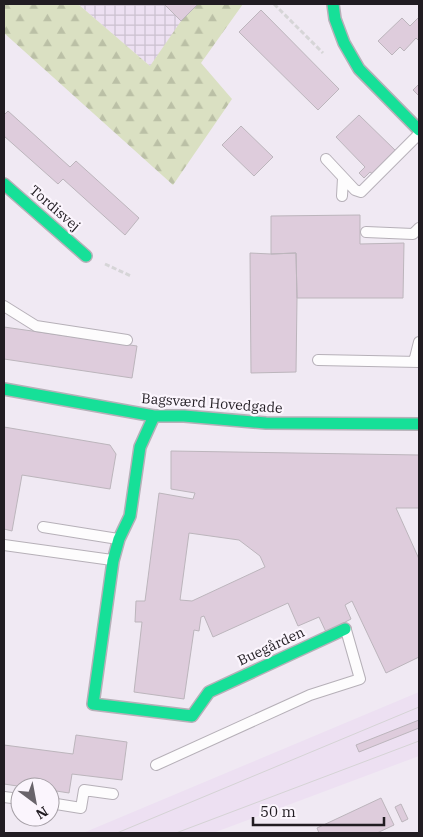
<svg xmlns="http://www.w3.org/2000/svg" width="423" height="837" font-family="'IBM Plex Serif',serif">
<style>
.built{fill:#ede0f2}
.industrial{fill:url(#industrial-grid)}
.forest{fill:url(#forest-firs)}
.building{fill:#deccdc;stroke:#bcb5bc;fill-rule:evenodd}
.lines{fill:none;stroke-linecap:round;stroke-linejoin:round}
.lane-casing{stroke:#b6b0b8;stroke-width:12}
.fast-casing{stroke:#b6b0b8;stroke-width:14}
.path{stroke:#d6d5d7;stroke-width:3;stroke-dasharray:5 2.5;stroke-linecap:butt}
.lane{stroke:#fdfcfd;stroke-width:10}
.fast{stroke:#16e098;stroke-width:11}
.tram{stroke:#d5d3d5;stroke-width:1}
.labels{text-anchor:middle;stroke-width:4.5;stroke-linejoin:round;paint-order:stroke}
.street-label{font-size:14px;fill:#211c22;stroke:#fbf5fd}
</style>
<defs>
<pattern id="industrial-grid" width="8" height="8" patternUnits="userSpaceOnUse" patternTransform="scale(1.25)"><rect width="8" height="8" fill="#ede0f2"/><path d="M0 4h8M4 0v8" fill="none" stroke="#cbc0cf"/></pattern>
<pattern id="forest-firs" width="22" height="20" patternUnits="userSpaceOnUse" patternTransform="scale(1.25)"><rect width="22" height="20" fill="#dae0c2"/><path d="M5 1l3.5 6h-7zM16 11l3.5 6h-7z" fill="#bbc0a6"/></pattern>
</defs>
<rect width="100%" height="100%" fill="#f0e9f3"/>
<path class="built" d="M419 692V756L213 833H83Z"/>
<path class="industrial" d="M78 4H228L150 66Z"/>
<path class="forest" d="M4 4H78L150 66 181 21 198 4H243L201 63 232 99 173 185 4 33Z"/>
<path class="building" d="M164 4H198L181 21Z
M261 10 339 89 318 110 239 32Z
M402 18 410 26 418 18 419 19V41L416 38 404 51 400 47 392 55 378 41Z
M419 84V96L413 90Z
M8 111 70 167 76 161 139 218 125 235 63 179 58 184 4 136V115Z
M359 115 397 152 374 175 370 172 364 178 359 173 365 167 336 137Z
M241 126 273 157 254 176 222 145Z
M360 215V244L404 243 403 298H297L296 253 271 254V216Z
M250 253 271 254 296 253 297 298 296 372 251 373Z
M4 327 137 346 132 378 4 359Z
M4 427 110 445 116 454 110 489 22 475 12 531 4 529Z
M171 451 419 455V508H396L419 559V657L386 673 352 601 345 605 351 619 326 632 319 617 298 626 288 603 213 637 204 616 201 617 199 631 194 630 184 699 134 692 142 622H135L136 601H145L159 493 193 499 195 493 171 489ZM189 533 239 540 260 556 265 567 192 601 180 600Z
M419 720V728L359 752 356 745Z
M76 735 127 742 122 780 72 774 69 793 50 790V787H24L4 784V745L73 754Z
M381 798 394 825 377 833H319L317 828Z
M401 804 408 819 402 822 395 807Z"/>
<g class="lines">
<g class="lane-casing">
<path id="lane" d="M326 159 355 190 361 192 419 134
M342 196 343 178
M366 232 413 234 419 228
M4 306 36 326 127 340
M318 360 419 362
M414 362 419 342
M43 527 118 539
M4 545 112 560
M156 765 310 695 360 679 346 630
M4 797 20 799
M50 803 81 808 84 790 113 794"/>
</g>
<g class="fast-casing">
<path id="fast" d="M333 4 335 19 344 43 359 69 419 130
M4 184 86 256
M4 389 154 416H184L266 423 419 424
M154 416 140 447 130 516 119 539 113 561 93 704 192 716 209 692 345 629"/>
</g>
<path class="path" d="M274 4 323 53
M105 264 131 276"/>
<use href="#lane" class="lane"/>
<use href="#fast" class="fast"/>
<path class="tram" d="M117 833 419 707
M176 833 419 741"/>
</g>
<g class="labels">
<g class="street-label">
<text transform="translate(55 208) rotate(41)" y="5">Tordisvej</text>
<text transform="translate(212 403) rotate(4)" y="5">Bagsværd Hovedgade</text>
<text transform="translate(271 646) rotate(-25)" y="5">Buegården</text>
</g>
</g>
<rect width="423" height="837" fill="none" stroke="#211c22" stroke-width="10"/>
<g transform="translate(35 802) rotate(148)"><circle r="24" fill="#fbf5fd" stroke="#a49ea5"/>
<path d="M0-4L9 19L0 12L-9 19Z" fill="#69646b"/>
<text y="-8" font-size="14" font-weight="bold" text-anchor="middle" fill="#211c22">N</text>
</g>
<path d="M253 817v8h131v-8" fill="none" stroke="#211c22" stroke-width="2.5"/>
<text x="260" y="817" font-size="15" fill="#211c22" stroke="#fbf5fd" stroke-width="4" paint-order="stroke">50 m</text>
</svg>
